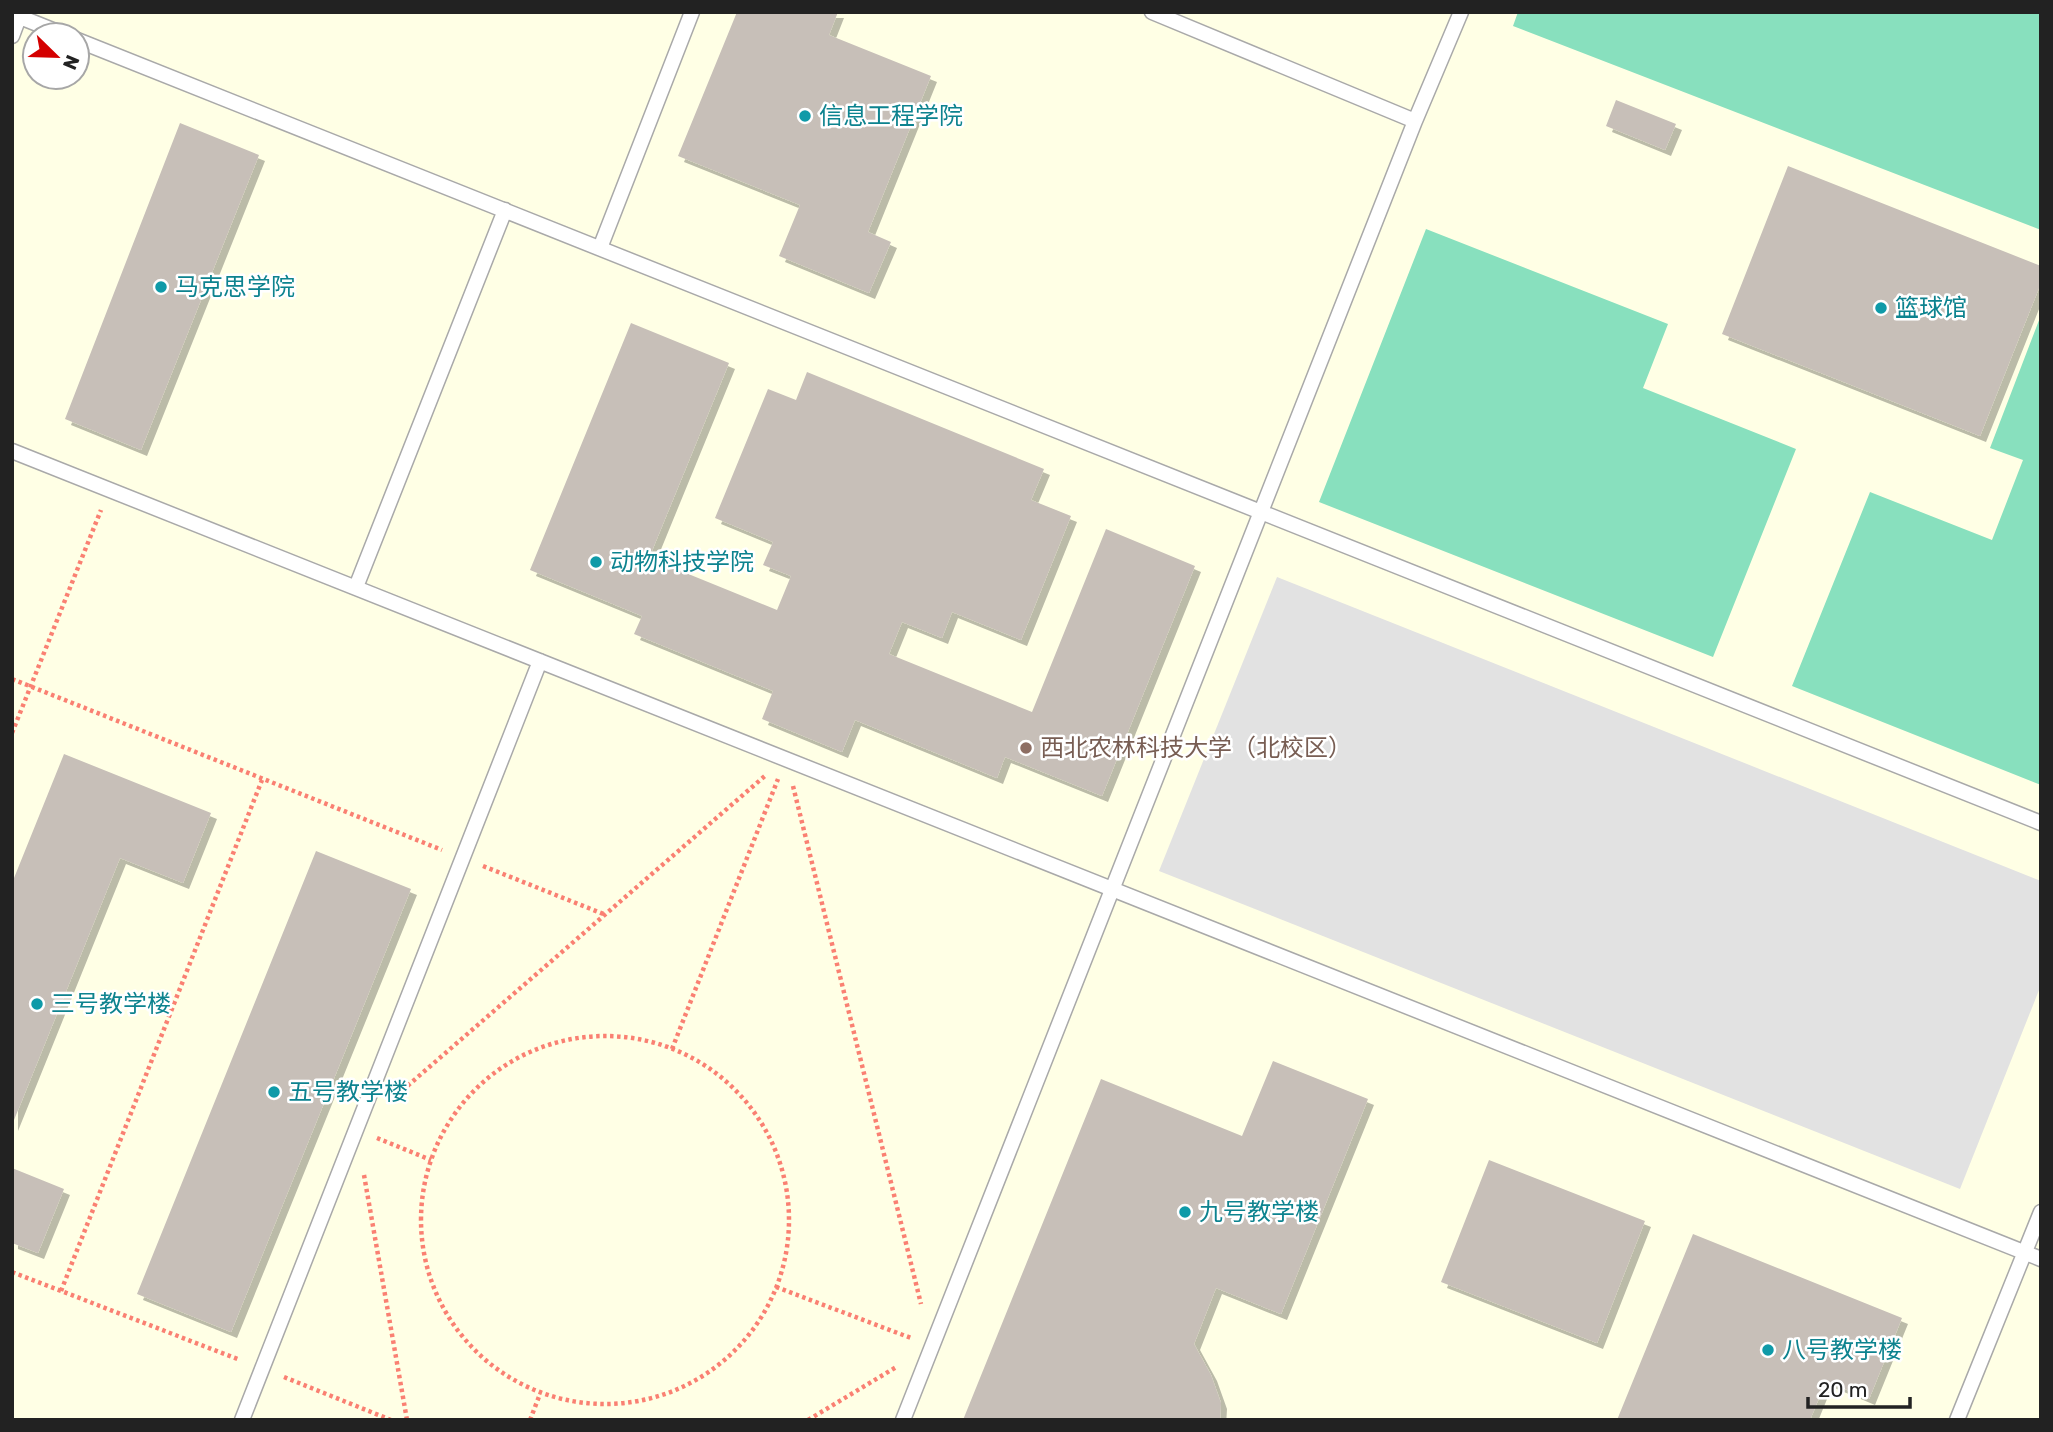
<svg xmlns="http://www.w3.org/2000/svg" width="2053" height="1432" font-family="Rubik,'Noto Sans SC',sans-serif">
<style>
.education{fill:#ffffe5;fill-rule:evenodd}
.pitch{fill:#88e0be}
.parking{fill:#e2e2e2}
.building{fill:#c7bfb8;filter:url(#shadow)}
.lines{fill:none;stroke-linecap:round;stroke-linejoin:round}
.service-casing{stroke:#a9a9a9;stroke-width:17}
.path{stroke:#fa8072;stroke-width:4.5;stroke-dasharray:3.5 3.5;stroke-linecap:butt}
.service{stroke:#fff;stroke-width:14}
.culture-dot{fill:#0f9aa8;stroke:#fff;stroke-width:2.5}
.education-dot{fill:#8d6e63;stroke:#fff;stroke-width:2.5}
.labels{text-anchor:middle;stroke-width:5;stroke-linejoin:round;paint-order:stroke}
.culture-label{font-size:24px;fill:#0d838f;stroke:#fff;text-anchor:start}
.education-label{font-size:24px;fill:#785e54;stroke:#fff;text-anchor:start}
</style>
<defs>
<filter id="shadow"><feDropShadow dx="6" dy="6" stdDeviation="0" flood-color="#0004"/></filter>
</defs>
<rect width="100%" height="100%" fill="#f2efe9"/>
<path class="education" d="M12 12H2041V1420H12ZM35 35H77V77H35Z"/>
<path class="pitch" d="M1518 12H2041V230L1513 26Z
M1426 229 1668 324 1643 388 1796 449 1713 657 1319 502Z
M2041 315V785L1792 686 1870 492 1992 540 2023 460 1990 448Z"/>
<path class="parking" d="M1277 577 2041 881V985L1960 1189 1159 871Z"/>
<path class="building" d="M737 12H838L829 35 931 76 868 232 891 242 869 293 779 256 800 205 678 156Z
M1616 100 1676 124 1665 150 1606 126Z
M180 123 259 155 141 450 65 419Z
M1788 166 2041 266V283L1980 436 1722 334Z
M631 323 729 363 649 558 777 610 791 576 763 565 773 542 715 518 768 389 796 400 807 372 1044 469 1031 500 1071 516 1021 640 952 612 942 638 902 622 889 654 1032 712 1106 529 1195 566 1102 796 1005 757 997 778 855 720 842 752 762 719 773 691 634 634 642 616 530 570Z
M64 754 211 813 183 883 120 858 12 1125V883Z
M316 851 411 889 231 1332 137 1294Z
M1273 1061 1368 1099 1281 1314 1216 1288 1194 1344 1211 1375 1221 1403 1220 1420H963L1101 1079 1242 1136Z
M1489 1160 1645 1221 1597 1343 1441 1282Z
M12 1168 64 1189 38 1253 12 1243Z
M1693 1234 1902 1318 1869 1399 1826 1381 1810 1420H1617Z"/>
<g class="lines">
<g class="service-casing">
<path id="service" d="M1152 12 1415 121
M20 17 65 35
M12 36 21 12
M77 40 2041 823
M600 248 692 12
M12 451 2041 1259
M356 587 505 210
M242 1420 540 661
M903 1420 1415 121 1461 12
M1957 1420 2041 1212"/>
</g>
<path class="path" d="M12 679 442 850
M12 733 101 510
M793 786 921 1304
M483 866 606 915
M421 1220a184 184 0 1 1 368 0a184 184 0 1 1-368 0Z
M672 1049 778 779
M397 1095 766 775
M377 1138 431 1160
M364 1175 407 1420
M12 1272 240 1360
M776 1287 911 1338
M61 1291 262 780
M284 1377 391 1420
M530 1420 540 1394
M808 1420 898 1366"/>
<use href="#service" class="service"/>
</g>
<g class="culture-dot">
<circle cx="805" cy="116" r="7"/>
<circle cx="161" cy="287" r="7"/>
<circle cx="1881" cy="308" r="7"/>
<circle cx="596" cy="562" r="7"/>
<circle cx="37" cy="1004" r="7"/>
<circle cx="274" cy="1092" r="7"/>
<circle cx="1185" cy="1212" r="7"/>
<circle cx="1768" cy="1350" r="7"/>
</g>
<circle class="education-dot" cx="1026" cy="748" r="7"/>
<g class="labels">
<g class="culture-label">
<text x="819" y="124">信息工程学院</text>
<text x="175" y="295">马克思学院</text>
<text x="1895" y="316">篮球馆</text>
<text x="610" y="570">动物科技学院</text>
<text x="51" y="1012">三号教学楼</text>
<text x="288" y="1100">五号教学楼</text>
<text x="1199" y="1220">九号教学楼</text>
<text x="1782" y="1358">八号教学楼</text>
</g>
<g class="education-label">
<text x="1040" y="756">西北农林科技大学（北校区）</text>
</g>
</g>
<rect width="2053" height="1432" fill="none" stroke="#222222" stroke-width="28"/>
<g transform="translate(56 56) rotate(113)"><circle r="33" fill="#ffffff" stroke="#a7a7a7" stroke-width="2"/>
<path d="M0-5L12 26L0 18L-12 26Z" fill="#d40000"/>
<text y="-10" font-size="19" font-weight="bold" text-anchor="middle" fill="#222222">N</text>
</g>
<path d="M1808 1397v10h102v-10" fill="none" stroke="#222222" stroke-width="3.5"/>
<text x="1818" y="1397" font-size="21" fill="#222222" stroke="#ffffff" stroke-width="5" paint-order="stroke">20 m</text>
</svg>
